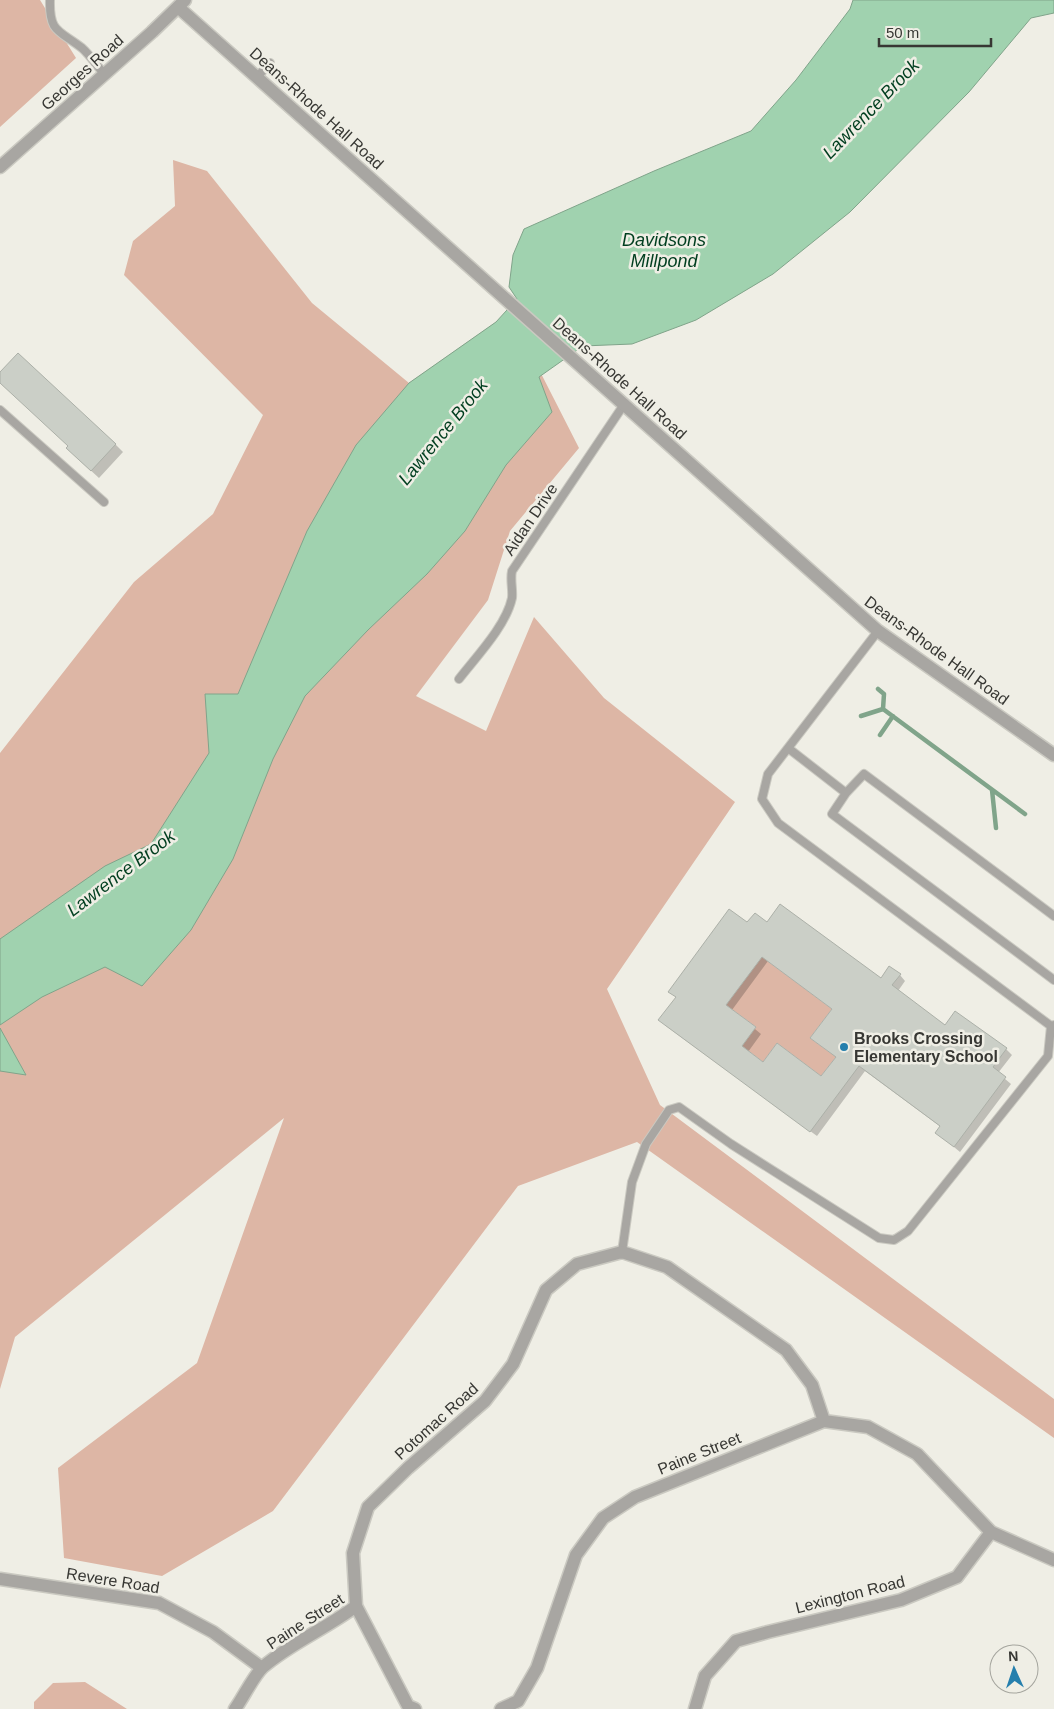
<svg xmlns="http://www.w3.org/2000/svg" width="1054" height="1709" font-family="Arial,sans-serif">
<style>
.green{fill:#ddb6a5}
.water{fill:#a0d2af;stroke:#80a48a}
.shadow{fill:#0003;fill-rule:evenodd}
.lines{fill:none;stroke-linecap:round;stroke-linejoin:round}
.stream{stroke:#80a48a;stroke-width:4.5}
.building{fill:#cbcfc7;stroke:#acb0a8;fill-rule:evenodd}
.service-casing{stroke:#cac9c1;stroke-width:10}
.minor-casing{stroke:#cac9c1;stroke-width:15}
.tertiary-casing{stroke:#cac9c1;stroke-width:15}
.service{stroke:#a8a6a2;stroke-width:8}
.minor{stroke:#a8a6a2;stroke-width:12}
.tertiary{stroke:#a8a6a2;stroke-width:12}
.poi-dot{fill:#257fad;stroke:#efeee5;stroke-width:2}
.labels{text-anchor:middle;stroke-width:5;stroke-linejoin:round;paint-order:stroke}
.street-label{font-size:16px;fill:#373733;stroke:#efeee5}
.poi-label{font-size:16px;font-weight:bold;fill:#373733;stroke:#efeee5;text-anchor:start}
.water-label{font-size:18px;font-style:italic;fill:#003e1f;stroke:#efeee5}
</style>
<rect width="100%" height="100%" fill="#efeee5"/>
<path class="green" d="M0 0H40L76 58 0 127Z
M173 160 207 171 312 303 409 383 496 322 526 344 579 448 510 531 488 600 416 696 486 731 534 617 604 698 735 802 607 989 660 1105 1054 1399V1438L637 1142 518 1186 273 1511 162 1576 64 1558 58 1468 197 1363 284 1118 15 1337 0 1389V753L134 582 213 514 263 415 124 275 133 241 175 206Z
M745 944 832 1009 810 1038 836 1057 821 1076 777 1043 763 1062 742 1046 756 1027 726 1005 753 968Z
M85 1682 127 1709H34V1702L53 1683Z"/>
<path class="water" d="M853 0H1054V13L1031 18 969 92 850 212 773 274 696 320 632 344 583 346 539 377 552 412 506 465 465 531 427 574 368 630 305 696 273 759 233 859 191 930 142 986 105 967 42 997 0 1025V939L105 866 151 844 209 753 205 694H238L307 531 356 445 409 383 496 322 517 299 509 287 513 255 524 229 654 171 751 131 796 80 850 9Z
M0 1028 26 1075 0 1071Z"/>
<path class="shadow" d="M0 374 115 444 123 452 99 478 75 456 70 446 0 382Z
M768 923 881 979 900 975 905 981 898 991 946 1026 1006 1049 1012 1055 998 1073 1011 1084 960 1152 937 1133 941 1127 865 1071 817 1136 666 1026 677 998 670 992 748 924ZM768 961 833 1009 812 1038 837 1058 822 1078 763 1063 748 1052 761 1034 732 1010Z"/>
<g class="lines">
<path class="stream" d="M878 689 884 694 883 709
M861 716 883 709 1025 814
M880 735 893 716
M992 790 996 828"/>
</g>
<path class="building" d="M18 353 116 444 91 471 66 448 68 446 0 383V372Z
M780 904 881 978 889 966 901 974 892 985 945 1025 955 1011 1007 1048 993 1067 1006 1077 954 1147 935 1133 940 1126 859 1066 810 1132 658 1020 676 997 668 992 729 909 747 922 755 913 767 922ZM762 957 832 1009 810 1038 836 1057 821 1076 777 1043 763 1062 742 1046 756 1027 726 1005Z"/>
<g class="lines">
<g class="service-casing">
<path id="service" d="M50 0C49 33 59 30 82 48 90 55 97 66 105 75
M257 77 270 63
M0 410 104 502
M878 631 768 774 762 799 778 823 1051 1026 1054 1025
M459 679C476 657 506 626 512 598 513 589 510 580 512 571L625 403
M788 748 846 793
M1054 916 864 774 846 793 832 814 1054 980
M622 1252 632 1182 646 1144 669 1110 679 1107 731 1144 879 1238 894 1240 908 1231 1048 1056 1051 1026"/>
</g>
<g class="minor-casing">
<path id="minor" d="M0 1579 159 1603 213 1632 262 1668
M356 1606 353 1553 368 1507 408 1468 485 1401 513 1364 546 1290 577 1264 622 1252 667 1267 786 1350 812 1385 824 1421
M235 1709C243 1698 254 1675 263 1667 291 1643 327 1628 356 1606L408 1706 415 1709
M501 1709 518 1701 537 1668 576 1555 603 1518 635 1497 824 1421 868 1427 917 1454 991 1532 1054 1560
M695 1709 705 1676 736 1641 768 1632 901 1600 957 1577 991 1532"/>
</g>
<g class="tertiary-casing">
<path id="tertiary" d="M178 7 878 631 1054 755
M0 167 152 32 185 0"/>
</g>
<use href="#service" class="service"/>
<use href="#minor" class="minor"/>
<use href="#tertiary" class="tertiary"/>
</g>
<circle class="poi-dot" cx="844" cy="1047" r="5"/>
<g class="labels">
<g class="street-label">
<text transform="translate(82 72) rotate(-42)" y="6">Georges Road</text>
<text transform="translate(317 108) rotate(42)" y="6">Deans-Rhode Hall Road</text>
<text transform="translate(620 378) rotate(42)" y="6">Deans-Rhode Hall Road</text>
<text transform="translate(530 519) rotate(-56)" y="6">Aidan Drive</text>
<text transform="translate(937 650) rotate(36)" y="6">Deans-Rhode Hall Road</text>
<text transform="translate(436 1421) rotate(-42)" y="6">Potomac Road</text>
<text transform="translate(699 1453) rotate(-22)" y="6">Paine Street</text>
<text transform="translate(113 1580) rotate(9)" y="6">Revere Road</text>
<text transform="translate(850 1594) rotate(-14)" y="6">Lexington Road</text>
<text transform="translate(305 1621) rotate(-33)" y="6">Paine Street</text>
</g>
<g class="poi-label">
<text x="854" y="1044">Brooks Crossing<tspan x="854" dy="18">Elementary School</tspan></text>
</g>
<g class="water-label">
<text transform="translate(871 109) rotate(-46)" y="6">Lawrence Brook</text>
<text x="664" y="246">Davidsons<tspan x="664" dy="21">Millpond</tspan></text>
<text transform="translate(443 432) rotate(-51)" y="6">Lawrence Brook</text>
<text transform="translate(121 873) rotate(-37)" y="6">Lawrence Brook</text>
</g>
</g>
<g transform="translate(1014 1669) rotate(357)"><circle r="24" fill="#efeee5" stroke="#a5a59e"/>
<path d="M0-4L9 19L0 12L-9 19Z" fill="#257fad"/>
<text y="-8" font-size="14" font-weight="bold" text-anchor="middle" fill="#373733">N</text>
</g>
<path d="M879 38v8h112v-8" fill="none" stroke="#373733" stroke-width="2.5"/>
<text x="886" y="38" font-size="15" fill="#373733" stroke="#efeee5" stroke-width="4" paint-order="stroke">50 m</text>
</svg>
